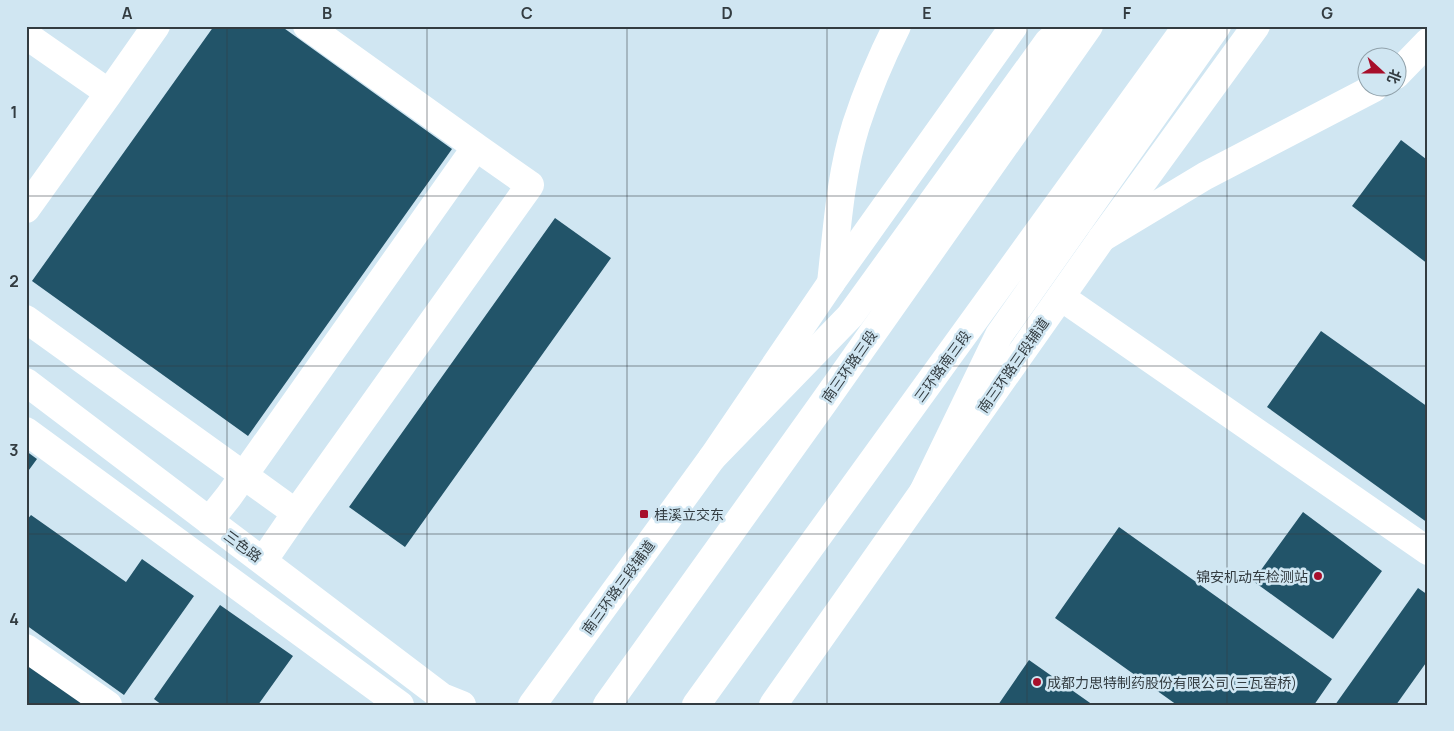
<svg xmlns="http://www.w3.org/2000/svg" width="1454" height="731" font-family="Manrope,'Noto Sans SC',sans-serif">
<rect width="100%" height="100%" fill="#d0e6f2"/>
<path fill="#225469" d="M 214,26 L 281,26 L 452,149 L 248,436 L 32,281 Z
M 1401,140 L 1426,159 L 1428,156 L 1428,264 L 1352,206 Z
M 555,218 L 611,258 L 405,547 L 349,507 Z
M 1321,331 L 1428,407 L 1428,523 L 1267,407 Z
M 26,451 L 37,459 L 26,474 Z
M 1303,512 L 1382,571 L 1333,639 L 1253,581 Z
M 31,515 L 126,582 L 142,559 L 194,596 L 124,695 L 26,625 L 26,521 Z
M 1119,527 L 1332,679 L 1314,705 L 1177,705 L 1055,618 Z
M 1418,588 L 1428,595 L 1428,660 L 1396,705 L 1335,705 Z
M 220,605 L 293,656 L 258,705 L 162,705 L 154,699 Z
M 1029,660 L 1093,705 L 998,705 Z
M 26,663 L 85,705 L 26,705 Z"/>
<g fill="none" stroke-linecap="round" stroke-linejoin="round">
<path stroke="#fff" stroke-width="28" d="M 30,38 L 109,93 L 156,26
M 1396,75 L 1428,42
M 26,209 L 109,93
M 1102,238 L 1205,176 L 1374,88
M 831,283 C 837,230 840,176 856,125 C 867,91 881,58 897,26
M 1061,297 L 1428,551
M 26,319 L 296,513 L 263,561
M 26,382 L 442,697 L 462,705
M 26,431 L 400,705
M 296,513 L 530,185 L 476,147
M 209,521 L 229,496 L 476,147 L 307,26
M 26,648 L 108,705"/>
<path stroke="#fff" stroke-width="28" d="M 532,705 L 712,458 L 831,283 L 1014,26
M 773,705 L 1102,238 L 1256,26"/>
<path stroke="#fff" stroke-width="28" d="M 712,458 L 850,316 L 1048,42 L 1067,26
M 923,492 L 999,335 L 1217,26
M 607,705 L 824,402 L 1089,26
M 696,705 L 1187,26"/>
</g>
<path fill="none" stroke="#333c41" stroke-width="1" stroke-opacity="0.55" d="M 227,26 L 227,705M 427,26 L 427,705M 627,26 L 627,705M 827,26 L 827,705M 1027,26 L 1027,705M 1227,26 L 1227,705M 26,196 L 1428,196M 26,366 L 1428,366M 26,534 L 1428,534"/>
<g fill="#a70f2b" stroke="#d0e6f2" stroke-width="2">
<rect x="639" y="509" width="10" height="10" rx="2.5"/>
<circle cx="1318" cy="576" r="5"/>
<circle cx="1037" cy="682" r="5"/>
</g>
<g text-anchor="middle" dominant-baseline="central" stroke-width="5" stroke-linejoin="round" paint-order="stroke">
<g font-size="14" fill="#333c41" stroke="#d0e6f2">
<text transform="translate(1013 365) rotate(-55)">南三环路三段辅道</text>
<text transform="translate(849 366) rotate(-55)">南三环路三段</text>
<text transform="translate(942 366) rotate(-54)">三环路南三段</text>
<text transform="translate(243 546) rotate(36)">三色路</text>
<text transform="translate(618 587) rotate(-54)">南三环路三段辅道</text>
</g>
<g font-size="14" fill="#333c41" stroke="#d0e6f2" text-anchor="start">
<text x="654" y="514">桂溪立交东</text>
<text x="1308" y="576" text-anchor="end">锦安机动车检测站</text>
<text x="1047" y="682">成都力思特制药股份有限公司(三瓦窑桥)</text>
</g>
</g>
<rect width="1454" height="731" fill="none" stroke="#d0e6f2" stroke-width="55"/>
<g transform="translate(1382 72) rotate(111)"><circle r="24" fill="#d0e6f2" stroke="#91a2ab"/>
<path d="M0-4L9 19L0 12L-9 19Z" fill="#a70f2b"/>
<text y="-8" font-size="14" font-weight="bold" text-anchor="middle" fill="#333c41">北</text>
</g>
<rect x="28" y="28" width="1398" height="676" fill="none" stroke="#333c41" stroke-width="2"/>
<g font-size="16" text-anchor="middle" font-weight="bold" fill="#333c41">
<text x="127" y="19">A</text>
<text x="327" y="19">B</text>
<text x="527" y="19">C</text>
<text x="727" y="19">D</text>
<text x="927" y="19">E</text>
<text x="1127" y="19">F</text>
<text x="1327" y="19">G</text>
<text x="14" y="118">1</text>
<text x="14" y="287">2</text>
<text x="14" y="456">3</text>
<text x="14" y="625">4</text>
</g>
</svg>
